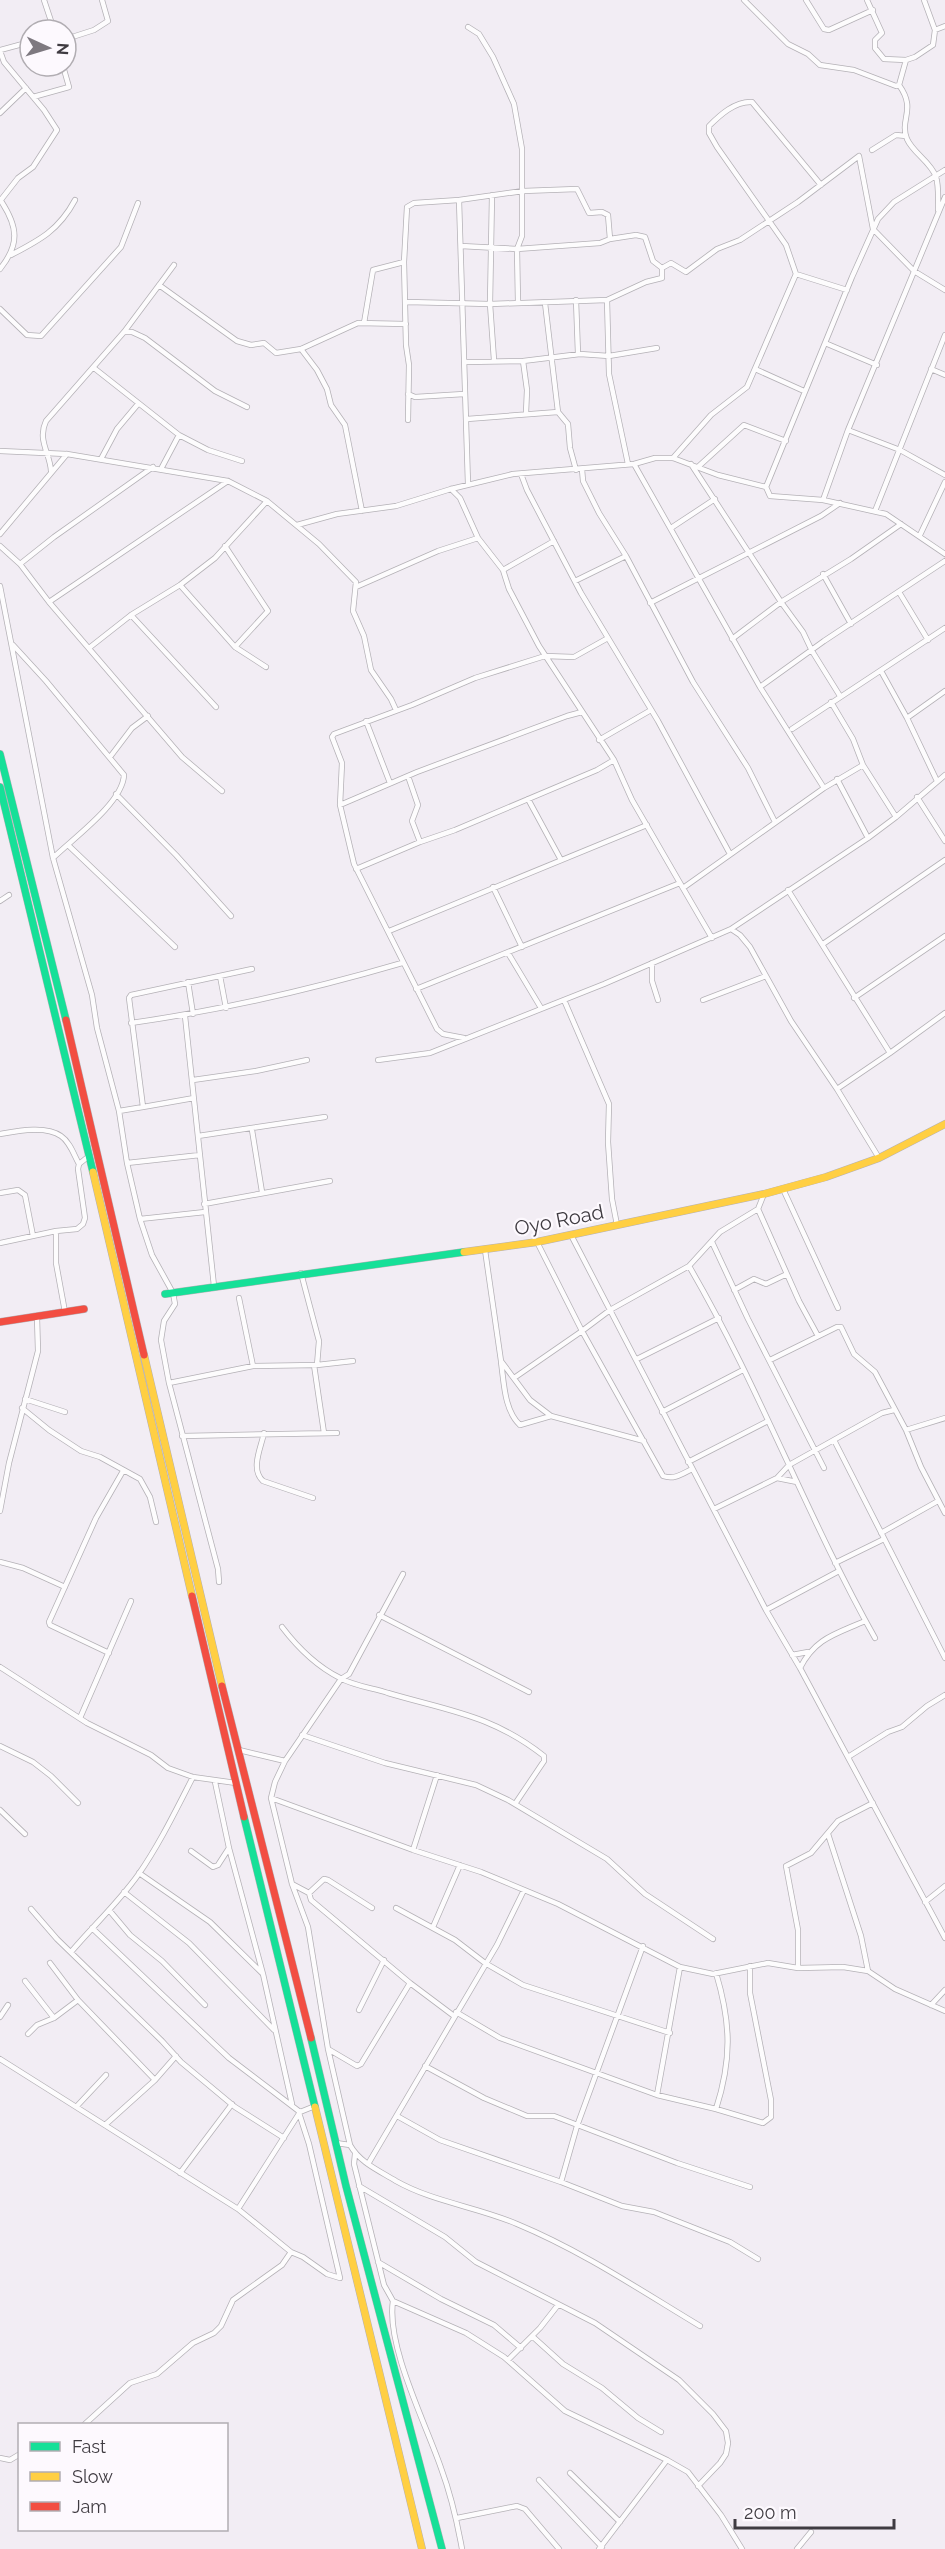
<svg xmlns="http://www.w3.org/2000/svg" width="945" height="2549" font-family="Raleway,sans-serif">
<rect width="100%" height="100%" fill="#f2edf4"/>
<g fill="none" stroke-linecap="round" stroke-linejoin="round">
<g stroke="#b4b1b6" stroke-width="6">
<path id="street" d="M 44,0 L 54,30
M 744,0 L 788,44 L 808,54 L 820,65 L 854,70 L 896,86 L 899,85 L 906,60 L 884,59 L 875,48 L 875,40 L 882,33 L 867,0
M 806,0 L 824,29 L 829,30 L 873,10
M 924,0 L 935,30
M 66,39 L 94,30 L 108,21 L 102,0
M 0,50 L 30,42
M 906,60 L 915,57 L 933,45 L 935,30 L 945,26
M 899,85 C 917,110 899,119 907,139 C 913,153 931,162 936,177 C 939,186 938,200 938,210
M 33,97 L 69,87 L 63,66
M 0,113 L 26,88
M 872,150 L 896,135 L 906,136
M 821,185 L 752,102 C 735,101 720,115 709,126 L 709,133 L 717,147 L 786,245 L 796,274 L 847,290
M 492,195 L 490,304 L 494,360
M 459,200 L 468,484
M 0,201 L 18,178 L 33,167 L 57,130 L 44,110 L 4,62 L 0,51
M 461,246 L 517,249 L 522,236 L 522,149 L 514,104 L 493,57 L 479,34 L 468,27
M 11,255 C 40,240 59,230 75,200
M 662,268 L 671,263 L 686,272 L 717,249 L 740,240 L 798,202 L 859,156 L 873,229 L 914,271 L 945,290
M 0,269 C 20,244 18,227 1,201
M 159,285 L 237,341 L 251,345 L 264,343 L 276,353 L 301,349 L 358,323 L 406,324
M 576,300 L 578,354
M 607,300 L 609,374 L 628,464
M 407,302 L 490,304 L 607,300 L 646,282 L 662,278 L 662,268 L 653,261 L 645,237 L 636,235 L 610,239 L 608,215 L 602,212 L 589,213 L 577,189 L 523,191 L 459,200 L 414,203 L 407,207 L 404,262 L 406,345 L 409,365 L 408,420
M 518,303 L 517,249 L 600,243 L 610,239
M 545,303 L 558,412
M 0,309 L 27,335 L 41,336 L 121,247 L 138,203
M 364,323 L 373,270 L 404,262
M 124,332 L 132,332 L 145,338 L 215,391 L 247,407
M 825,343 L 877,365
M 301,349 L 317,370 L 327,389 L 331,405 L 345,425 L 362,511
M 523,361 L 527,390 L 526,413
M 464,362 L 523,361 L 580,354 L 609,356 L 657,348
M 94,368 L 179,435 L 208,450 L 242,461
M 755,369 L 804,391
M 931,369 L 945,375
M 408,394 L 415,397 L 464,394
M 467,419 L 558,412 L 568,424 L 570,448 L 576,470
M 848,430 L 900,450 L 945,475
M 0,451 L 67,454 L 228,481 L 267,501 L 319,544 L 356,582 L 353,611 L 364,636 L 371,670 L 391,699 L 396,710
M 673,458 L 711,415 L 747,387 L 796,274
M 101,459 L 117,429 L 138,404
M 634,464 L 760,687 L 824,788
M 691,464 L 781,602 L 803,632 L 812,651 L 840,696
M 699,466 L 744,425 L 786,441
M 161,469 L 179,435
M 582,469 L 583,481 L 599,513 L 626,556 L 693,682 L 748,768 L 775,822
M 51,471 C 50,453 37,440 46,421 L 124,332 L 174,265
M 521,474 L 527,490 L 581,593 L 658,721 L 730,854
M 766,487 L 852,277 L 878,219 L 894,202 L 945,170
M 451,489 L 460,498 L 478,538 L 503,570 L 509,589 L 539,646 L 614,760 L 632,800 L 680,883
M 823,500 L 848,430 L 945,197
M 875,511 L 945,335
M 297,525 L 337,514 L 396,506 L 451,489 L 513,474 L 634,464 L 655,458 L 673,458 L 718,475 L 766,487 L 770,496 L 823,500 L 886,514 L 945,554
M 671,528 L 715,499
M 0,534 L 67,454
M 920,535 L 945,482
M 0,546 L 20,564 L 49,602 L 182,757 L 222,791
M 225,546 L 268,611 L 235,647
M 20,564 L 54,537 L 153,467
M 503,570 L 554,541
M 823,574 L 851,624
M 575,581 L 626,556
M 180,585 L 235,647 L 266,667
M 0,586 L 53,858 L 92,995 L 97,1028 L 119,1111 L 127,1163 L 140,1219 L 152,1255 L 173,1293 L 175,1304 L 164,1321 L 161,1340 L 169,1383 L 218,1569 L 219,1582
M 356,587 L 438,551 L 478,538
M 899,592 L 928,640
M 49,602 L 228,481
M 650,603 L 821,516 L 840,503
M 131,615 L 216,707
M 732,639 L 781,602 L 851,559 L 901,524
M 13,645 L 46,681 L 124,775 C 123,803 71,840 53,858
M 89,648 L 131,615 L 180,585 L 215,558 L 267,501
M 881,671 L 907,718 L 937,781
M 760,687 L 824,641 L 945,561
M 831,702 L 853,739 L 863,765 L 896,817
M 907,718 L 945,691
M 366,721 L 390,783
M 792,729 L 945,628
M 599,740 L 651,710
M 110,757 L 132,728 L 148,716
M 408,776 L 418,805 L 412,821 L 420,842
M 837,779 L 868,838
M 116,794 L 176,855 L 231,916
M 917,797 L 945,841
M 528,799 L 561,860
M 340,805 L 417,772 L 567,716 L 582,712
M 69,846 L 175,947
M 356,869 L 420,842 L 455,830 L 597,770 L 614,760
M 493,887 L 522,947
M 683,888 L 824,788 L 863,765
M 788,890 L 890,1053 L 837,1089
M 0,901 L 9,895
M 731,929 L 868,838 L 896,817 L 945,775
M 389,931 L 647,825
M 823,944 L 945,860
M 508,953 L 541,1008
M 652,963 L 652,981 L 658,1000
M 220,976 L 226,1008
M 188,982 L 193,1014
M 416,989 L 680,883 L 712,938
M 854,998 L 945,936
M 564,1000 L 609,1104 L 608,1142 L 612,1199 L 617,1225
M 703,1000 L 766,976
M 185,1016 L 214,1286
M 131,1023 C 223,1010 313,989 402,963
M 464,1038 L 443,1034 L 437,1029 L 354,864 L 340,805 L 342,763 L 332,737 L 334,734 L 412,705 L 475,678 L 545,656 L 574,657 L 608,638
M 890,1053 L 945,1013
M 378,1060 L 430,1053 L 604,984 L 731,929 L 740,935 L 750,947 L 791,1021 L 837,1089 L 879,1158
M 193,1080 L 256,1071 L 307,1060
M 143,1107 L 194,1098
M 119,1111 L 143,1107 L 129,998 L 131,995 L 252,969
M 252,1130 L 262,1192
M 0,1134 C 17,1131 46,1125 61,1136 C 70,1142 74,1155 79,1164
M 198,1136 L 325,1117
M 127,1163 L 200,1155
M 783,1189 L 838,1308
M 0,1193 L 18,1190 L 25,1195 L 33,1236
M 204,1204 L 330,1181
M 758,1209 L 799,1301 L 818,1336
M 140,1219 L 205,1212
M 56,1231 L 56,1263 L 65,1312
M 571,1235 L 766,1610 L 800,1668 L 945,1938
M 537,1242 L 582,1331 L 663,1476 C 674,1480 682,1474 692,1469
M 712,1242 L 748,1319 L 824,1468
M 0,1243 L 56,1231 L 77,1229 L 83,1224 L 85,1218 L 78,1169 L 79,1164 L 89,1156
M 485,1250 L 501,1361 L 530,1400 L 551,1416 L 644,1441
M 689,1266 C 759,1386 807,1517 875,1638
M 301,1273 L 319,1341 L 317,1365
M 734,1290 L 754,1279 L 766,1284 L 787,1274
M 239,1298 L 253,1366
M 637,1359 L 719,1318
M 770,1360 L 837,1327 L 841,1327 L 854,1354 L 875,1372 L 906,1430 L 921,1467 L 945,1513
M 501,1362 C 504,1382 504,1410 520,1425 L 551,1416
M 314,1365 L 324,1433
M 514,1378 L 582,1331 L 610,1310 L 689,1266 L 720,1232 L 758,1209 L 764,1194
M 169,1383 L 253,1366 L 317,1365 L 353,1361
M 25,1399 L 65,1412
M 22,1408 L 49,1430 L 81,1451 L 100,1457 L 140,1479 L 150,1497 L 156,1522
M 662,1412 L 743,1370
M 906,1430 L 945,1418
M 264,1433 C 261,1448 250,1469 263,1481 L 313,1498
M 182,1436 L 337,1433
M 834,1440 L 945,1658
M 688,1462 L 768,1421
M 777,1478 L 797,1482
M 714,1509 L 777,1478 L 789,1465 L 882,1413 L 894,1410
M 0,1511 L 9,1463 L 38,1351 L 37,1317
M 881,1533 L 938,1501
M 0,1562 L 23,1568 L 65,1587
M 835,1563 L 884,1539
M 766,1610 L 839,1571
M 379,1615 L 529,1692
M 282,1627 C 298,1648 316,1666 340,1678 C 354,1686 373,1688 388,1693 C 449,1711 492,1715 544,1756 L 544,1761 L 515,1804
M 109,1653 L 50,1625 L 49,1622 L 96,1518 L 123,1471
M 792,1655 L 808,1652
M 0,1667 L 87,1723 L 151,1755 L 168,1768 L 193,1777 L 236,1783
M 800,1668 C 815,1638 836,1634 865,1621
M 80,1718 L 131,1601
M 302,1735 L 385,1763 L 476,1785 L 508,1800 L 607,1859 L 645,1894 L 713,1939
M 0,1746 L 33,1762 L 51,1776 L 78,1803
M 239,1750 L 285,1761
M 848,1757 L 888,1732 L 902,1727 L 927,1706 L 945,1695
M 215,1782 L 229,1848 L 263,1974 L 292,2104
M 271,1798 L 413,1850 L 481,1872 L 558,1904 L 680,1967 L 713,1974 L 768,1963 L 798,1968 L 843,1967 L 868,1971 L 895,1989 L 945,2011
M 0,1810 L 25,1834
M 828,1834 L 861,1936 L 868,1971
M 413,1850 L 437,1775
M 191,1851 L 213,1867 L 218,1865 L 229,1848
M 139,1873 L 210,1922 L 262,1973
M 292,1884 L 309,1893 L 311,1900 L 410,1983 L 454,2016
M 124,1892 L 189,1943 L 274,2030
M 309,1893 L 324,1879 L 328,1880 L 372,1908
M 925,1902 L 945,1886
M 396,1908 L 455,1940 L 485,1963 L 523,1985 L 670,2033
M 31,1909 L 57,1939 L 162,2041 L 181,2062 L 235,2107 L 284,2138
M 109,1910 L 130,1935 L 162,1961 L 205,2005
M 433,1927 L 460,1865
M 92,1928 L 229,2058 L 300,2112
M 71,1952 C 93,1926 118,1903 138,1875 C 159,1845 176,1810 193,1777
M 50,1963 L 78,2000 L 155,2080
M 798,1968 L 798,1930 L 786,1866 L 811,1853 L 838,1821 L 873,1803
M 25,1981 L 54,2018
M 931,2005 L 945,1990
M 359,2010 L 384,1960
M 456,2012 L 500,2038 L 657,2095 L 716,2109 L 763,2123 L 771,2117 L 771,2100 L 750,1993 L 750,1966
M 0,2017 L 8,2005
M 28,2034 L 37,2025 L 54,2018 L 78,2000
M 328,2049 L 357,2066 L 361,2064 L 410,1983
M 0,2059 L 238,2209 L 291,2252 L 303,2257 L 327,2274 L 340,2278 L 309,2144 L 299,2113
M 425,2066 L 484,2098 L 527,2116 L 554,2116 L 677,2163 L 750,2187
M 657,2095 L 680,1967
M 77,2106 L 106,2075
M 716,2109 C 732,2059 731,2023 716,1973
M 397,2116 L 440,2140 L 561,2182 L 622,2206 L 654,2212 L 730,2242 L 758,2259
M 105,2125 L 155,2080 L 176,2056
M 336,2143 L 350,2145 L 328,2049 L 308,1927 L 292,1884 L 271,1798 L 275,1782 L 285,1761 L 341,1679 L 349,1674 L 403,1574
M 350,2145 C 360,2163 380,2171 396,2181 C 433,2202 478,2207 517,2224 C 582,2251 640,2290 700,2326
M 355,2154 L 354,2164 L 384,2285 L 393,2301 L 466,2333 L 504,2357 L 565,2411 L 667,2460 L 688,2472 L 721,2515 L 742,2549
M 368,2164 L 497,1945 L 524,1890
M 180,2173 L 232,2104
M 561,2182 L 577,2126 L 643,1946
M 359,2186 L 445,2237 L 476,2262 L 595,2323 L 679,2380 L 713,2414 L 726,2431 L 728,2443 L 726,2454 L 720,2463 L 698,2486
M 238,2209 L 300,2112 L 315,2106
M 378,2262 L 441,2299 L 494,2325 L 521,2348
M 393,2301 C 386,2346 426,2424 441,2468 C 451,2495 457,2521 462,2549
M 532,2336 L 563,2364 L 602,2388 L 638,2418 L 661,2432
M 508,2360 L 540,2328 L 558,2305
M 85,2424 L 130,2383 L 157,2374 L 193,2343 L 214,2333 L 221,2326 L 233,2300 L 282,2265 L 291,2252
M 0,2458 L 10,2460 L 20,2454
M 570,2473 L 620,2522
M 539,2480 L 602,2547
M 457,2518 L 517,2506 L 525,2509 L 559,2549
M 599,2549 L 667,2460
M 797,2549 L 811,2532"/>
</g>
<g stroke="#b4b1b6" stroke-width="8">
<path id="fast" d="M 0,754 L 66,1020
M 0,787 L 93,1172
M 165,1294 L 464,1252
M 244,1817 L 315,2107
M 311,2038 L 346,2186 L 442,2549"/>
</g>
<g stroke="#b4b1b6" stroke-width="8">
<path id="slow" d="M 93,1172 L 192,1596
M 464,1252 L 537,1242 L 764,1194 L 826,1177 L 879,1158 L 945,1124
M 144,1355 L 222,1686
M 315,2107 L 422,2549"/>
</g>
<g stroke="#b4b1b6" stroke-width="8">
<path id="jam" d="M 66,1020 L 144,1355
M 0,1322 L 84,1309
M 192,1596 L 244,1817
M 222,1686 L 311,2038"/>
</g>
<use href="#street" stroke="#fdfcfd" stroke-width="4.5"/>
<use href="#fast" stroke="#16e098" stroke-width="7"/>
<use href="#slow" stroke="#ffcf43" stroke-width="7"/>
<use href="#jam" stroke="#f24e42" stroke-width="7"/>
</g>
<g text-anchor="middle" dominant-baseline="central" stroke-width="4.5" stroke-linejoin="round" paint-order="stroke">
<g font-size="20" fill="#3f3b41" stroke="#fdf9fe">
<text transform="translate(559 1220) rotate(-11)">Oyo Road</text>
</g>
</g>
<rect x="18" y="2423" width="210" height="108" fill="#fdf9fe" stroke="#b1adb2" stroke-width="1.5"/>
<rect x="30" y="2442" width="30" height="9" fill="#16e098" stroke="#b1adb2" stroke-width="1.5"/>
<text x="72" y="2453" font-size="18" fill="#3f3b41">Fast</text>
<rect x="30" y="2472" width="30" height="9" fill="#ffcf43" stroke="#b1adb2" stroke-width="1.5"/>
<text x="72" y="2483" font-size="18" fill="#3f3b41">Slow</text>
<rect x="30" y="2502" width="30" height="9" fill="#f24e42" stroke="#b1adb2" stroke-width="1.5"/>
<text x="72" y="2513" font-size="18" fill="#3f3b41">Jam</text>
<g transform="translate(48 48) rotate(94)"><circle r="28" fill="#fdf9fe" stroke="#b1adb2" stroke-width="1.5"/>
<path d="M0-4.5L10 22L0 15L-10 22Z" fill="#7e7980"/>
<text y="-9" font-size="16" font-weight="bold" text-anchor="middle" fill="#3f3b41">N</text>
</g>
<path d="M735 2519v9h159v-9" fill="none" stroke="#3f3b41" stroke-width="3"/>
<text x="744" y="2519" font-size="18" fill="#3f3b41" stroke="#fdf9fe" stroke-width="4.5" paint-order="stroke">200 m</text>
</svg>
